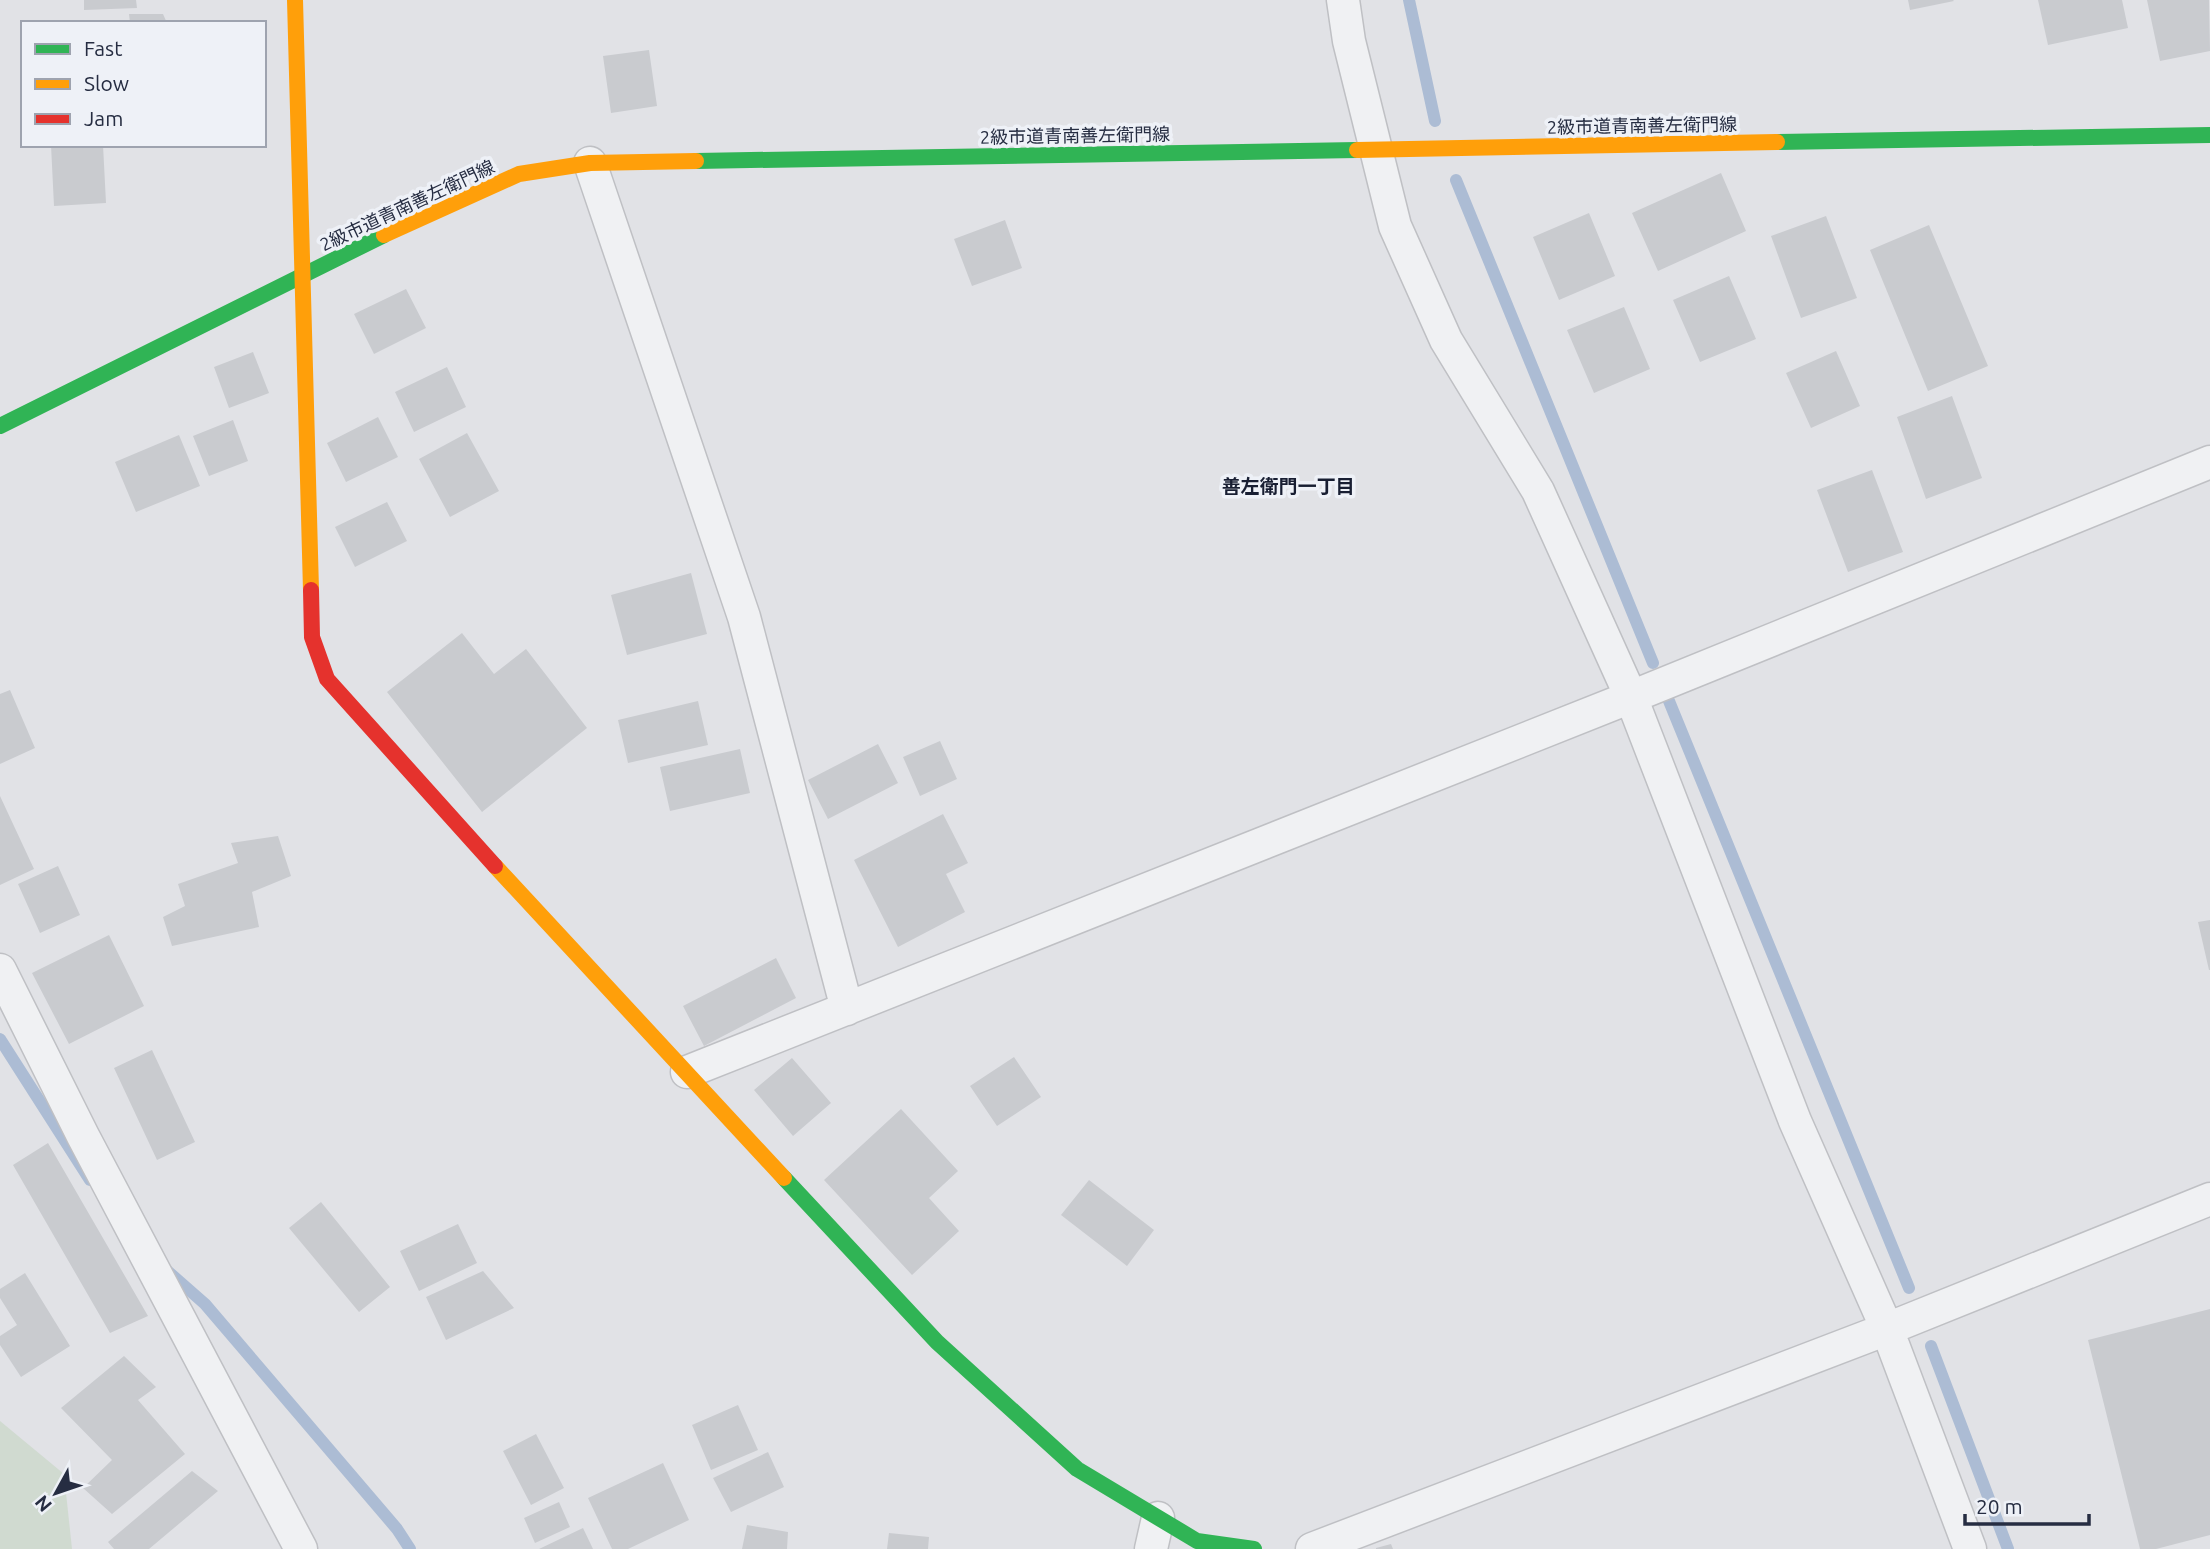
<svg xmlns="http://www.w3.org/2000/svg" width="2210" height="1549" font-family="Ubuntu,'Noto Sans JP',sans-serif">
<rect width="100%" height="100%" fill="#e1e2e6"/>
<path fill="#d0dad0" d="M 0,1421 L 64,1474 L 72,1549 L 0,1549 Z"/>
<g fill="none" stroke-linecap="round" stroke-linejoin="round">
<path stroke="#acbcd4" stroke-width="12" d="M 1409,0 L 1435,121
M 1456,180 L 1653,663
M 1669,701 L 1909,1288
M 0,1039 L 90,1180
M 164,1268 L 205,1304 L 397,1529 L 410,1549
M 1931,1346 L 2008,1549"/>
</g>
<path fill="#c9cbcf" d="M 84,0 L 136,0 L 137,8 L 84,10 Z
M 1908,0 L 1953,0 L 1954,1 L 1910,10 Z
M 2038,0 L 2122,0 L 2128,28 L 2048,45 Z
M 2147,0 L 2209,0 L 2210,51 L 2160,61 Z
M 129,14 L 163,14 L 167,23 L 130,23 Z
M 649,50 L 657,106 L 611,113 L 603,56 Z
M 51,145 L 103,145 L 106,203 L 54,206 Z
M 1721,173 L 1746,231 L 1658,271 L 1632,213 Z
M 1589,213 L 1615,276 L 1559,300 L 1533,237 Z
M 1826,216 L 1857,298 L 1801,318 L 1771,236 Z
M 1005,220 L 1022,268 L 972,286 L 954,239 Z
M 1929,225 L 1988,366 L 1928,391 L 1870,250 Z
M 1729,276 L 1756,339 L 1700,362 L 1673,300 Z
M 406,289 L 426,328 L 374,354 L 354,314 Z
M 1624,307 L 1650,369 L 1594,393 L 1567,330 Z
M 1836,351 L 1860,406 L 1811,428 L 1786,373 Z
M 253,352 L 269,393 L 229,408 L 214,367 Z
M 447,367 L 466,407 L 414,432 L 395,392 Z
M 1952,396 L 1982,478 L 1926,499 L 1897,417 Z
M 378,417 L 398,457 L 346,482 L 327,443 Z
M 233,420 L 248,461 L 209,476 L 193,436 Z
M 467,433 L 499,491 L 450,517 L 419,459 Z
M 179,435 L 200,486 L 136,512 L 115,462 Z
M 1872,470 L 1903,552 L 1848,572 L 1817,490 Z
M 387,502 L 407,541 L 355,567 L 335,527 Z
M 691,573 L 707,634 L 627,655 L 611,595 Z
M 462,633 L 494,674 L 526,649 L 587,728 L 482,812 L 387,692 Z
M 10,690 L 35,748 L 0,764 L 0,694 Z
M 698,701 L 708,745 L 628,763 L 618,720 Z
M 940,741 L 957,779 L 920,796 L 903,757 Z
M 878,744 L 898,783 L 828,819 L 808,780 Z
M 740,749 L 750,793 L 670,811 L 660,767 Z
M 0,796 L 34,869 L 0,885 Z
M 943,814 L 968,863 L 946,874 L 965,912 L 898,947 L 854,860 Z
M 278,836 L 291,876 L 252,892 L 259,927 L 172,946 L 163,917 L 185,906 L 178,884 L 238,863 L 231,843 Z
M 58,866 L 80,915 L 40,933 L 18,884 Z
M 2210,920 L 2210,970 L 2209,970 L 2198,922 Z
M 109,935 L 144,1006 L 69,1044 L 32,973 Z
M 776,958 L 796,998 L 704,1046 L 683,1006 Z
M 152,1050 L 195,1142 L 157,1160 L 114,1068 Z
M 1014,1057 L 1041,1097 L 997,1126 L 970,1086 Z
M 792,1058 L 831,1103 L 793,1136 L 754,1090 Z
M 901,1109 L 958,1171 L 929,1198 L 959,1231 L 912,1275 L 824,1180 Z
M 48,1143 L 148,1316 L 110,1333 L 13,1165 Z
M 1089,1180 L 1154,1230 L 1127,1266 L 1061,1215 Z
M 321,1202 L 390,1287 L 359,1312 L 289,1228 Z
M 458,1224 L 477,1263 L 419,1291 L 400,1251 Z
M 483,1271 L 514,1308 L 446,1340 L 426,1297 Z
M 25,1273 L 70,1346 L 21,1377 L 0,1345 L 0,1336 L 17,1325 L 0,1298 L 0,1289 Z
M 2210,1309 L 2210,1535 L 2156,1549 L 2140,1549 L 2088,1340 Z
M 124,1356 L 156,1387 L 138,1400 L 185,1454 L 112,1514 L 83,1488 L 112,1460 L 61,1408 Z
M 738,1405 L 758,1450 L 711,1470 L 692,1425 Z
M 536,1434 L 564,1488 L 531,1505 L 503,1451 Z
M 768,1452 L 784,1487 L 731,1512 L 713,1478 Z
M 663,1463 L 689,1520 L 628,1549 L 612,1549 L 588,1498 Z
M 192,1471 L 218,1491 L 149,1549 L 114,1549 L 108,1542 Z
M 559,1502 L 570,1527 L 535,1543 L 524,1518 Z
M 747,1525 L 788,1532 L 787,1549 L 742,1549 Z
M 583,1528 L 593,1549 L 539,1549 Z
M 889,1533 L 929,1537 L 928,1549 L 887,1549 Z
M 1391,1544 L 1393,1549 L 1376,1549 L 1376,1548 Z"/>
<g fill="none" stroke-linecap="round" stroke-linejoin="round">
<g stroke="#bfc0c4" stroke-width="35">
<path id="street" d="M 1343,0 L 1349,41 L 1395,226 L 1446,340 L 1538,491 L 1631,697 L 1795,1121 L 1887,1329 L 1970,1549
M 590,163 L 744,617 L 847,1009
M 0,970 L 83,1136 L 301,1549
M 687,1072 L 1631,697 L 2210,462
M 1151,1549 L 1158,1518
M 1312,1549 L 1887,1329 L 2210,1199"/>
</g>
<use href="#street" stroke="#f0f1f3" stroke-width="32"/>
<path stroke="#30b455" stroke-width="16" d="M 1777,142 L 2210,135
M 696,161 L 1357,150
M 0,426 L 384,235
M 784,1178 L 937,1342 L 1077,1469 L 1197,1541 L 1254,1549"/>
<path stroke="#ff9f0a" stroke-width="16" d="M 295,0 L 311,590
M 1357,150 L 1777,142
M 384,235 L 519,174 L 590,163 L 696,161
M 495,866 L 784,1178"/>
<path stroke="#e5322d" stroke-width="16" d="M 311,590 L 312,637 L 327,679 L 495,866"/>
</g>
<g text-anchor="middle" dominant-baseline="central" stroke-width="7" stroke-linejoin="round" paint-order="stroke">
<g font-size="18" fill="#262d42" stroke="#eef1f7">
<text transform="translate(1642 125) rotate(-1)">2級市道青南善左衛門線</text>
<text transform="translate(1075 135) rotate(-1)">2級市道青南善左衛門線</text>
<text transform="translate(407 205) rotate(-25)">2級市道青南善左衛門線</text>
</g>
<g font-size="19" font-weight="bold" fill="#181e32" stroke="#eef1f7">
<text x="1288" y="486">善左衛門一丁目</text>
</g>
</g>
<rect x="21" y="21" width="245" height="126" fill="#eef1f7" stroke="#9ea3af" stroke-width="2"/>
<rect x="35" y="44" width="35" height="10" fill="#30b455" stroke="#9ea3af" stroke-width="2"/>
<text x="84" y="56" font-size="21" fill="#262d42">Fast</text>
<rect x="35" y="79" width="35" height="10" fill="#ff9f0a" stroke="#9ea3af" stroke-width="2"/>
<text x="84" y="91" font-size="21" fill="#262d42">Slow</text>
<rect x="35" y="114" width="35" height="10" fill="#e5322d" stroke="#9ea3af" stroke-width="2"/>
<text x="84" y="126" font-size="21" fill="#262d42">Jam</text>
<g transform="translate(56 1493) rotate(230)" stroke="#eef1f7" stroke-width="5" paint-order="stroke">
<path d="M0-5L12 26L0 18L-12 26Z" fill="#262d42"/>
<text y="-10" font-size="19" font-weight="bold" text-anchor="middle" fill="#262d42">N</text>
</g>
<path d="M1965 1514v10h124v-10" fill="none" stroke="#262d42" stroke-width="3.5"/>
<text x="1976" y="1514" font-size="21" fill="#262d42" stroke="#eef1f7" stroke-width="5" paint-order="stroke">20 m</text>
</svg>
